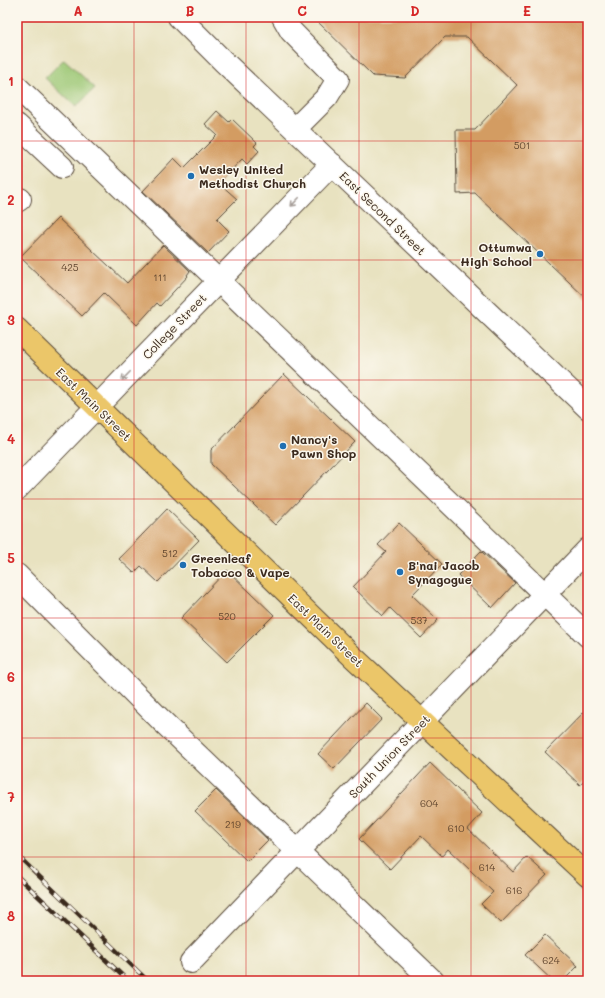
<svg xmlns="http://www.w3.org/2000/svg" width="605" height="998" font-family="Mali,sans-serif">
<rect width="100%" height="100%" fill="#fbf7ec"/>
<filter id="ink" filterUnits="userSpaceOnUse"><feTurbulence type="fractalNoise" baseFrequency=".025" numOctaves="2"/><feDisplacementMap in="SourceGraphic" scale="8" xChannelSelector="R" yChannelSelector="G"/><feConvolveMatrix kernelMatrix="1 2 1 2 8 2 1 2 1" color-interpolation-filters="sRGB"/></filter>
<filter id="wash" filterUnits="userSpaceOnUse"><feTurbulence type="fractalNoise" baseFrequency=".012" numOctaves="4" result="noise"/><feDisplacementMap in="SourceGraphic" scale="16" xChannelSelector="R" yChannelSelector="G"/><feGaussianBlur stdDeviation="0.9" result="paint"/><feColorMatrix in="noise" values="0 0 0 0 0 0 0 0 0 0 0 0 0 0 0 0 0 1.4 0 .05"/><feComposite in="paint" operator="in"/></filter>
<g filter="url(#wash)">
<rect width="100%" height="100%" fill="#e8e2c0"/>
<path fill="#9cc774" stroke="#6c7849" d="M 64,59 L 95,88 L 76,107 L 45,78 Z"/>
<g id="blocks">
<path fill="#d39c62" d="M 313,17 L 588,17 L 588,300 L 475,193 L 457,194 L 456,130 L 475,130 L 517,85 L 467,37 L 445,37 L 405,78 L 373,76 Z
M 217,111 L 229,122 L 232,119 L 257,143 L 254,146 L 259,151 L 247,164 L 242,159 L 219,183 L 237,199 L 217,219 L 229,231 L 208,253 L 143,191 L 174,158 L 184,168 L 217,135 L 205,124 Z
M 58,218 L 127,283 L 163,245 L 190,271 L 187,275 L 188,276 L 160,306 L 157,303 L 137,325 L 104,293 L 82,316 L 20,257 Z
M 284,374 L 355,442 L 275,525 L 211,464 L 211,450 Z
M 167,509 L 199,540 L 158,582 L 141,566 L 134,573 L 119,559 Z
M 399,523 L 442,564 L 412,595 L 438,620 L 421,638 L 390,608 L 383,616 L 353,587 L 386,552 L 378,545 Z
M 481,551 L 515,583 L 492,608 L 458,575 Z
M 227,570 L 274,615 L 227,662 L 181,618 Z
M 366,703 L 382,719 L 334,769 L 318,754 Z
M 588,708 L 588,778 L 580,785 L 545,752 Z
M 430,763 L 482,813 L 468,829 L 513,872 L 527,857 L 547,875 L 501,923 L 481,904 L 493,892 L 448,849 L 442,856 L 421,836 L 390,869 L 359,839 Z
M 216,790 L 268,840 L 247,861 L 195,811 Z
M 545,935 L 578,966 L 563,981 L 553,981 L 525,955 Z"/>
</g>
</g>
<g filter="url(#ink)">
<use href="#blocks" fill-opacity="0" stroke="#554636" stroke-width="1"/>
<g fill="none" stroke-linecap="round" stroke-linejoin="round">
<g stroke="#554636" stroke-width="24">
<path id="minor" d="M 179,17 L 223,61 L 588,408
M 283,17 L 291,31 L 338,79 L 327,97 L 295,129
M 17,87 L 588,636
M 17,125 L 62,167
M 17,201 L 20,199
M 17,489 L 332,164
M 17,575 L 162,721 L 433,981
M 191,962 L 588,549"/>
</g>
<g stroke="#554636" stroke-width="24">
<path id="major" d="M 17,329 L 352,656 L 588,876"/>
</g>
<use href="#minor" stroke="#fff" stroke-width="22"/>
<use href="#major" stroke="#ebc669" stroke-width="22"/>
<g stroke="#3b2a1e" stroke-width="4.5">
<path id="rail" d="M 17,855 L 148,981
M 17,876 L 128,981"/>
</g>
<use href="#rail" stroke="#fbf7ec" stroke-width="3" stroke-dasharray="9" stroke-linecap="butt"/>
</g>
<defs><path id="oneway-shaft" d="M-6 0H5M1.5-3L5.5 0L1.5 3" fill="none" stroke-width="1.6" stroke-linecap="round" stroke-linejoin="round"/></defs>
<g stroke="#a79f9a">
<use href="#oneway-shaft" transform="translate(295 202) rotate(134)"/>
<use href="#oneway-shaft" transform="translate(126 376) rotate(134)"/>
</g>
</g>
<path fill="none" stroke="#d62828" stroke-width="1" stroke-opacity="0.55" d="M 134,17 L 134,981M 246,17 L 246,981M 359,17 L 359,981M 471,17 L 471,981M 17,141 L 588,141M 17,260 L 588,260M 17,380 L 588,380M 17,499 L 588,499M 17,618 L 588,618M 17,738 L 588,738M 17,857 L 588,857"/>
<g fill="#1f6fb2" stroke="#fbf7ec" stroke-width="1.5">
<circle cx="191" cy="176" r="4"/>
<circle cx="540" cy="254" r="4"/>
<circle cx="283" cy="446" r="4"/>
<circle cx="183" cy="565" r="4"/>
<circle cx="400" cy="572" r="4"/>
</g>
<g text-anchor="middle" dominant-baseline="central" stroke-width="3" stroke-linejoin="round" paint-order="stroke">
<g font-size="10" fill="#61462f">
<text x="522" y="145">501</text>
<text x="70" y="267">425</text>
<text x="160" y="277">111</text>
<text x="170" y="553">512</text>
<text x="227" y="616">520</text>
<text x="419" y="620">537</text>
<text x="429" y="803">604</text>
<text x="233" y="824">219</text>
<text x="456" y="828">610</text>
<text x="487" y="867">614</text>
<text x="514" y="890">616</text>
<text x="551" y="960">624</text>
</g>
<g font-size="12" font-weight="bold" fill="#3b2a1e" stroke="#fbf7ec" text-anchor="start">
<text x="199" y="169">Wesley United<tspan x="199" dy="14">Methodist Church</tspan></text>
<text x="532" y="247" text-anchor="end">Ottumwa<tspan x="532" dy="14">High School</tspan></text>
<text x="291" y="439">Nancy's<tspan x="291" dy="14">Pawn Shop</tspan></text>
<text x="191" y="558">Greenleaf<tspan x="191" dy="14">Tobacco &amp; Vape</tspan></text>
<text x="408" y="565">B'nai Jacob<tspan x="408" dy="14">Synagogue</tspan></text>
</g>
<g font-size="12" fill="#3b2a1e" stroke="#fbf7ec">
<text transform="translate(383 213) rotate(44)">East Second Street</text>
<text transform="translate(174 326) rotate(-46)">College Street</text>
<text transform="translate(94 404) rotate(44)">East Main Street</text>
<text transform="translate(326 630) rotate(44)">East Main Street</text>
<text transform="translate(389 756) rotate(-46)">South Union Street</text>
</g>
</g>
<rect width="605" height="998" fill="none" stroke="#fbf7ec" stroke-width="44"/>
<rect x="22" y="22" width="561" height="954" fill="none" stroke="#d62828" stroke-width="1.5"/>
<g font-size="13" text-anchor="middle" font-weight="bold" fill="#d62828">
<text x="78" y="16">A</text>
<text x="190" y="16">B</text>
<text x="302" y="16">C</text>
<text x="415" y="16">D</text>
<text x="527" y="16">E</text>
<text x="11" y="86">1</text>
<text x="11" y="205">2</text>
<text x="11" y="325">3</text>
<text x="11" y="444">4</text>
<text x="11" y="563">5</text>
<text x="11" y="682">6</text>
<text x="11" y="802">7</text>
<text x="11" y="921">8</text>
</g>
</svg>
